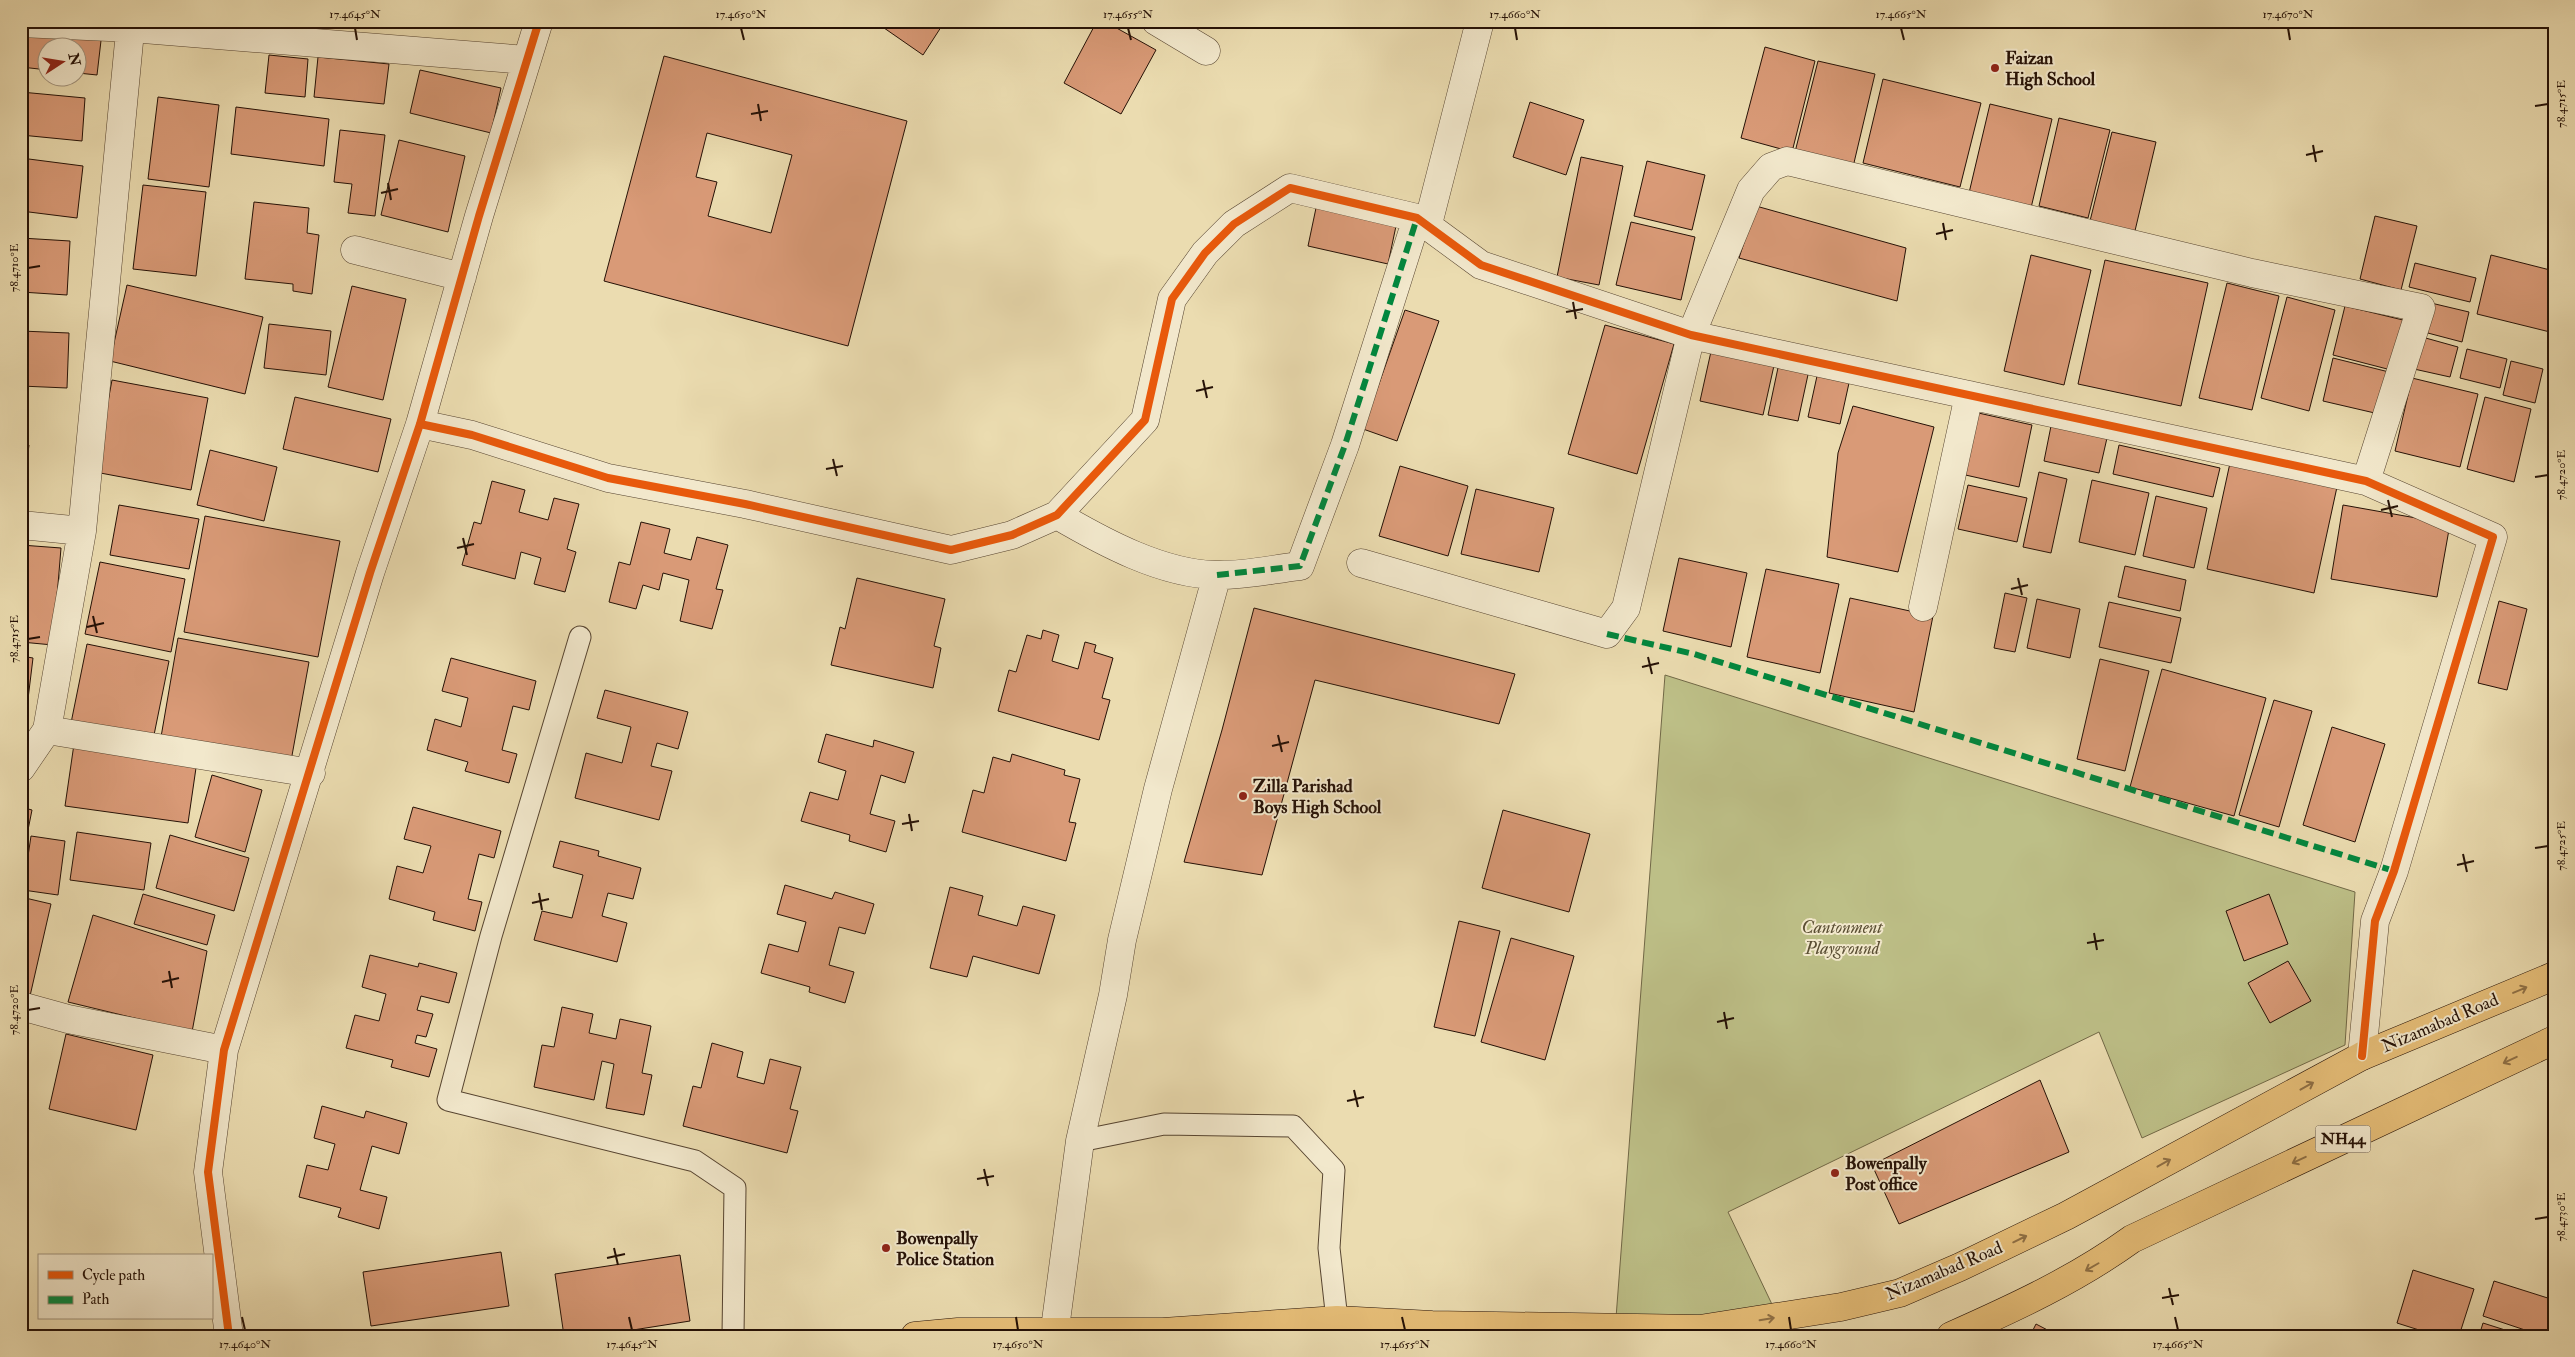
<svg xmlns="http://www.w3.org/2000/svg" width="2575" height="1357" font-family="'IM FELL Double Pica',serif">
<rect width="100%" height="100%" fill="#ebdcb0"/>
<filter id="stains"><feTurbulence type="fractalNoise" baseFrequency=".004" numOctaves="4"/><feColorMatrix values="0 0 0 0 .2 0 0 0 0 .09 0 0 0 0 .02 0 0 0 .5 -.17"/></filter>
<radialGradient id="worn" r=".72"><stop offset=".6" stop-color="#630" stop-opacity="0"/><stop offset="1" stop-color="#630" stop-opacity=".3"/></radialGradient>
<path fill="#bdbf87" stroke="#716846" d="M 1665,675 L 2355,892 L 2345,1045 L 2142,1138 L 2099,1032 L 1728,1212 L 1779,1319 L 1615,1331 Z"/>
<path fill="#d99a77" stroke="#251106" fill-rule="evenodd" d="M 874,21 L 945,21 L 923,55 Z
M 1097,21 L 1104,21 L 1156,50 L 1121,114 L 1064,83 Z
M 21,30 L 102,32 L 97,75 L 78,73 L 78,48 L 48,48 L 48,70 L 21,67 Z
M 1765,47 L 1815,61 L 1792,152 L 1741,138 Z
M 269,55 L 308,59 L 305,97 L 265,93 Z
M 664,56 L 907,121 L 848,346 L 604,281 ZM 707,133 L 792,155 L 771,233 L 708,216 L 717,182 L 696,177 Z
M 318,57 L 389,64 L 384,104 L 314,97 Z
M 1818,61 L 1875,74 L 1853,167 L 1795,152 Z
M 420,70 L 501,88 L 491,133 L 410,113 Z
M 1883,79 L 1981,103 L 1960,187 L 1863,163 Z
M 21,92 L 85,98 L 82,141 L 21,135 Z
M 158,97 L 219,105 L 209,187 L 148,179 Z
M 1530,102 L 1584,120 L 1566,175 L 1513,157 Z
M 1990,104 L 2052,119 L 2031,208 L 1969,193 Z
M 236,107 L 329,119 L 324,166 L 231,154 Z
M 2059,118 L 2110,130 L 2088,218 L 2039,206 Z
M 340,130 L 385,135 L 375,216 L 348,213 L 352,184 L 334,182 Z
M 2112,132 L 2156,142 L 2134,235 L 2089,225 Z
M 399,140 L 465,156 L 448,232 L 381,215 Z
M 1581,157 L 1623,166 L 1599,285 L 1557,277 Z
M 21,158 L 83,166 L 77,218 L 21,211 Z
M 1647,161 L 1705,175 L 1692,230 L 1634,216 Z
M 143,185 L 206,192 L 196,276 L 133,269 Z
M 254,202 L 309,208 L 307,233 L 319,235 L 312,294 L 293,291 L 293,284 L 245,279 Z
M 1756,206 L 1906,248 L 1897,301 L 1739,258 Z
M 1316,208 L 1396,226 L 1388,264 L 1308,246 Z
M 2375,216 L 2417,226 L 2401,290 L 2360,279 Z
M 1631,222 L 1695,237 L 1681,300 L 1616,285 Z
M 21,238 L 70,241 L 67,295 L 21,292 Z
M 2031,255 L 2091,270 L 2064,385 L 2004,371 Z
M 2491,255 L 2554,271 L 2554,318 L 2550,332 L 2477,314 Z
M 2105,260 L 2208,283 L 2181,406 L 2078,384 Z
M 2415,263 L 2476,278 L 2470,302 L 2409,287 Z
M 2227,283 L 2279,296 L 2252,410 L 2199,398 Z
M 127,285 L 263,317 L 245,394 L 110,361 Z
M 352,286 L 406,299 L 383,400 L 328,387 Z
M 2287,297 L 2335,310 L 2309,411 L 2261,398 Z
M 2431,303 L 2469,312 L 2462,342 L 2424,332 Z
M 2345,306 L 2407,321 L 2395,371 L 2333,355 Z
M 1405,310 L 1439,321 L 1397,441 L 1363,429 Z
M 269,324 L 331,331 L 326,375 L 264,368 Z
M 1605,325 L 1674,344 L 1637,474 L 1568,454 Z
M 21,331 L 69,333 L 67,388 L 21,386 Z
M 2422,337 L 2458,347 L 2450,377 L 2414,369 Z
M 1712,347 L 1775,361 L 1763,415 L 1700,401 Z
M 2467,349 L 2507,359 L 2500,388 L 2460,378 Z
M 2333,358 L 2389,372 L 2379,414 L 2323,401 Z
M 2511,361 L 2543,369 L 2535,403 L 2503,395 Z
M 1779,363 L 1809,370 L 1798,421 L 1768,415 Z
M 1817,376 L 1849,383 L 1840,424 L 1808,417 Z
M 2412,378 L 2478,394 L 2460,467 L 2395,451 Z
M 112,380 L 208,398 L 191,490 L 95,472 Z
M 295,397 L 391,419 L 378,472 L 283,449 Z
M 2485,397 L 2531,409 L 2514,482 L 2467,469 Z
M 1853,406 L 1934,427 L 1898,572 L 1827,557 L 1838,453 Z
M 1974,412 L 2032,425 L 2019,487 L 1961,474 Z
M 2051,426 L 2107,438 L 2099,473 L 2044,461 Z
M 21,444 L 29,445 L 25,475 L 21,475 Z
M 2119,445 L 2220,468 L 2213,497 L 2113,474 Z
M 210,450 L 277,467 L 264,521 L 197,505 Z
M 2230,463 L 2337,487 L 2314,593 L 2207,569 Z
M 1400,466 L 1468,486 L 1448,556 L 1379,536 Z
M 2039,472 L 2067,479 L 2051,553 L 2023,547 Z
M 2092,480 L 2149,493 L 2135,555 L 2079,542 Z
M 492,481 L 525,490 L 519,512 L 548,520 L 554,498 L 579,504 L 567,549 L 576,552 L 565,592 L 534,584 L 541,558 L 521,552 L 515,579 L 462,565 L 474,522 L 481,524 Z
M 1968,485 L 2027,498 L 2017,542 L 1958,529 Z
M 1476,489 L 1554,508 L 1539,572 L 1461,554 Z
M 2156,496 L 2207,508 L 2194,568 L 2143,556 Z
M 119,505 L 199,519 L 189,569 L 110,555 Z
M 2343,505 L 2450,524 L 2437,597 L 2331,579 Z
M 205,516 L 340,541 L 318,657 L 184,632 Z
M 641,522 L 670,529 L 664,553 L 691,560 L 697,537 L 728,545 L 716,589 L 723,590 L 712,629 L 680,621 L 689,580 L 663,573 L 659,590 L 643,585 L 636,609 L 609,602 L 619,562 L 630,565 Z
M 21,545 L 61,548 L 53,645 L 21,642 Z
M 1679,558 L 1747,573 L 1731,647 L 1663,631 Z
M 100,562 L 185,579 L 171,652 L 85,634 Z
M 2125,566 L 2186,580 L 2180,611 L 2118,597 Z
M 1766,569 L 1839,584 L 1820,673 L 1747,657 Z
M 857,578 L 945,599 L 934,646 L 941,648 L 933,688 L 831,665 L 840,627 L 845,629 Z
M 2005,593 L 2027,598 L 2015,652 L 1994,648 Z
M 1850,598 L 1933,616 L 1914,712 L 1829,693 Z
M 2037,599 L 2080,609 L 2070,658 L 2027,648 Z
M 2499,601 L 2527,609 L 2507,690 L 2478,683 Z
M 2109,602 L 2181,618 L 2171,663 L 2099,647 Z
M 1254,608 L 1515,674 L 1499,724 L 1315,680 L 1262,875 L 1184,862 L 1222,730 Z
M 1043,630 L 1059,635 L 1052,661 L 1078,669 L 1085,642 L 1096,645 L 1094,652 L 1113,658 L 1102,698 L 1110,700 L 1099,740 L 998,711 L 1009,670 L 1016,672 L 1027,635 L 1041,639 Z
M 178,638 L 309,662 L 291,761 L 161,737 Z
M 87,644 L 169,661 L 153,740 L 71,723 Z
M 21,656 L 33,658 L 28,699 L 21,698 Z
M 451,658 L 536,681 L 529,710 L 513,706 L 502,750 L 517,754 L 509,783 L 465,771 L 468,762 L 427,750 L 435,719 L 461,727 L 468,698 L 442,691 Z
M 2100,659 L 2149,671 L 2125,771 L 2077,759 Z
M 2162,669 L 2266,698 L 2234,816 L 2130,787 Z
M 605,690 L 688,712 L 678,749 L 657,743 L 651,766 L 672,771 L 659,820 L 575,798 L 586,753 L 622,763 L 631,727 L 597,718 Z
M 2274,700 L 2312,711 L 2279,827 L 2239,815 Z
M 2332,727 L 2385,744 L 2355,842 L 2303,825 Z
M 826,734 L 873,747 L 874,740 L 914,752 L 905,783 L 881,775 L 870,814 L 895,821 L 886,852 L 849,841 L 850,835 L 801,821 L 810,792 L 838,800 L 846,771 L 818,762 Z
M 74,744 L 197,761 L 188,823 L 65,806 Z
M 1012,754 L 1065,770 L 1064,775 L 1080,779 L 1069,822 L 1076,823 L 1066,861 L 962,832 L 973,790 L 984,793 L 993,757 L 1010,762 Z
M 212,775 L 262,790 L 245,852 L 195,837 Z
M 21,807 L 32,810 L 21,865 Z
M 413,807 L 501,831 L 494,858 L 479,854 L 468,899 L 482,902 L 475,931 L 433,920 L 435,912 L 389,899 L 397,866 L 423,873 L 431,846 L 404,839 Z
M 1503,810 L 1590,834 L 1569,912 L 1482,888 Z
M 77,832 L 151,843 L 144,890 L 70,880 Z
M 170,835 L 249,858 L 234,911 L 156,888 Z
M 31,836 L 65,841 L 58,895 L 23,890 Z
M 560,841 L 599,851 L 598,856 L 641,868 L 633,899 L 608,893 L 602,916 L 627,923 L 617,962 L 534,940 L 542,911 L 572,918 L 583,875 L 553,867 Z
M 785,885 L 832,899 L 835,892 L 874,904 L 865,934 L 839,927 L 829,965 L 854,972 L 845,1003 L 809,992 L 810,987 L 761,973 L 769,944 L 798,952 L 806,922 L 777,914 Z
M 950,887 L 983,896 L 978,915 L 1017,926 L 1023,906 L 1055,915 L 1039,974 L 973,956 L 967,977 L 930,968 Z
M 143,894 L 215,915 L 207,945 L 134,924 Z
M 2269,894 L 2288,944 L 2244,961 L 2226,911 Z
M 21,897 L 51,904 L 30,996 L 21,994 Z
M 93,915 L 207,951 L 192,1032 L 68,1002 Z
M 1459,921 L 1500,931 L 1475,1036 L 1434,1027 Z
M 1511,938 L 1574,956 L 1545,1060 L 1481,1042 Z
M 370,955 L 418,967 L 419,963 L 457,973 L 449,1003 L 421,996 L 417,1010 L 433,1014 L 426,1037 L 417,1035 L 415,1043 L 437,1049 L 429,1077 L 391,1067 L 393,1060 L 346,1048 L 355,1015 L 379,1021 L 386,994 L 362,987 Z
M 2288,961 L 2311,1001 L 2270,1023 L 2248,983 Z
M 562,1007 L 593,1014 L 589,1033 L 616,1039 L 620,1019 L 651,1026 L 642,1073 L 652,1075 L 644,1115 L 606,1108 L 614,1064 L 602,1061 L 594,1100 L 534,1087 L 542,1045 L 554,1047 Z
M 66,1034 L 153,1055 L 136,1130 L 49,1109 Z
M 712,1043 L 743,1052 L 737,1077 L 764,1084 L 770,1059 L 801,1067 L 790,1109 L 798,1111 L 787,1153 L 683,1126 L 693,1086 L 701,1088 Z
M 2040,1080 L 2069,1152 L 1899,1224 L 1872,1165 Z
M 322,1106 L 364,1118 L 366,1111 L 407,1123 L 399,1154 L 372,1146 L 360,1190 L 387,1197 L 379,1229 L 338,1217 L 341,1208 L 299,1197 L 307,1165 L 328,1170 L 335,1144 L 314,1138 Z
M 501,1252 L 509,1306 L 371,1326 L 363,1272 Z
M 680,1255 L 690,1321 L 595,1336 L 564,1336 L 555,1274 Z
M 2413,1270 L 2474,1289 L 2459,1336 L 2438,1336 L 2397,1323 Z
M 2494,1281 L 2554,1300 L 2554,1336 L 2543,1336 L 2483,1316 Z
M 2483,1323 L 2524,1336 L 2479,1336 Z
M 2036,1324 L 2059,1336 L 2030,1336 Z"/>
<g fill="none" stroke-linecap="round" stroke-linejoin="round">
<g stroke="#564430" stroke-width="23">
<path id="service" d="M 580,637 L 491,936 L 448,1100 L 695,1161 L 735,1188 L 733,1336
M 1080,1141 L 1164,1124 L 1293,1126 L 1334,1170 L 1329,1248 L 1337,1320"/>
</g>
<g stroke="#564430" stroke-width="29">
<path id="minor" d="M 131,21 L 82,531 L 47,730 L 311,773
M 1156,21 L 1206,51
M 21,23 L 131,28 L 527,60
M 1428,224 L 1480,21
M 355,250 L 462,277
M 420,424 L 472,435 L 608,478 L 745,504 L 951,550 L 1012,535 L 1057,515 L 1145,420 L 1172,299 L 1205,253 L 1234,224 L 1290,188 L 1417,218 L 1481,265 L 1691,335 L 2366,481 L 2493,537 L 2394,871 L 2375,921 L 2362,1056
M 1057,515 C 1103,542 1162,574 1216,575 C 1243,576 1273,569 1300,566 L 1345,445 L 1417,218
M 21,525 L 82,531
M 1361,563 L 1607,634 L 1626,608 L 1691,335 L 1751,190 L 1771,167 L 1787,161 L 2252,273 L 2421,308 L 2366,481
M 1923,607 L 1969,395
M 21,768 L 47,730
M 21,1006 L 68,1019 L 224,1050
M 229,1336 L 208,1172 L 224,1050 L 370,573 L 420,424 L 479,216 L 539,21
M 1054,1336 L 1080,1141 L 1113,995 L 1122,940 L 1158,789 L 1217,575"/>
</g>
<g stroke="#251106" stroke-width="29">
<path id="trunk" d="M 915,1336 L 958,1332 L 1163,1332 L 1337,1320 L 1432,1325 L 1700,1329 L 1841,1307 L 1900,1293 L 1960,1267 L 2066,1216 L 2362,1056 L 2554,976
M 1951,1336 C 2014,1308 2075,1280 2132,1239 L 2554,1040"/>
</g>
<use href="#service" stroke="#f2e8cc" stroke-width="21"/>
<use href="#minor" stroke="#f2e8cc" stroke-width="28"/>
<use href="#trunk" stroke="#e6be78" stroke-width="28"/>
<path stroke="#00873e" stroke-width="6" stroke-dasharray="12 6" stroke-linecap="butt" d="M 1217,575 L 1300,566 L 1345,445 L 1417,218
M 1607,634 L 1694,654 L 2394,871"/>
<g stroke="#f2e8cc" stroke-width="11">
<path id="cycleway" d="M 420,424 L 472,435 L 608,478 L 745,504 L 951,550 L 1012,535 L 1057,515 L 1145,420 L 1172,299 L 1205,253 L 1234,224 L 1290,188 L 1417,218 L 1481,265 L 1691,335 L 2366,481 L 2493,537 L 2394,871 L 2375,921 L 2362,1056
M 229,1336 L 208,1172 L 224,1050 L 370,573 L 420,424 L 479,216 L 539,21"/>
</g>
<use href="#cycleway" stroke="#e8590c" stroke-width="8"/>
</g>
<defs><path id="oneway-shaft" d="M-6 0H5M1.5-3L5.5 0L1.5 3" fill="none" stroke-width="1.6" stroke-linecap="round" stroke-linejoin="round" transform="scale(1.25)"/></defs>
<g stroke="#8f7045">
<use href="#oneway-shaft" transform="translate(2520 990) rotate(-23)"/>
<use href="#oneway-shaft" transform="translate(2510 1060) rotate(155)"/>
<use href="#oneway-shaft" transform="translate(2307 1086) rotate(-29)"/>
<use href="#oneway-shaft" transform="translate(2299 1160) rotate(155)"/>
<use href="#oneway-shaft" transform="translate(2164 1163) rotate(-29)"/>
<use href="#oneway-shaft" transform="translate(2020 1239) rotate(-26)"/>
<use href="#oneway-shaft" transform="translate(2092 1267) rotate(150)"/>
<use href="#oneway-shaft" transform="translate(1767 1319) rotate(-9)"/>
</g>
<path fill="none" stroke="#251106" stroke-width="2" d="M 355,28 L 357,40M 741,28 L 744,40M 1128,28 L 1131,40M 1515,28 L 1517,40M 1901,28 L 1904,40M 2288,28 L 2290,40M 758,104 L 761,121M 2535,106 L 2548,104M 751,114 L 768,111M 2313,145 L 2316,162M 2306,155 L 2323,151M 388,183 L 391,200M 381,193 L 398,189M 1943,223 L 1946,240M 1936,234 L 1953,230M 28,268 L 40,266M 1573,302 L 1576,319M 1566,312 L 1583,309M 1203,380 L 1207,398M 1196,391 L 1213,387M 833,459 L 837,476M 826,469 L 843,466M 2535,477 L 2548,475M 2388,500 L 2392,517M 2381,510 L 2398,506M 463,538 L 467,555M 457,548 L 474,544M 2018,578 L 2022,595M 2011,589 L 2028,585M 93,616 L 97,633M 87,627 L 104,623M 28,639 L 40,637M 1648,657 L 1652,674M 1642,667 L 1659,663M 1278,735 L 1282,752M 1272,746 L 1289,742M 909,814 L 912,831M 902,824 L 919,821M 2535,848 L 2548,846M 2463,854 L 2467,872M 2457,865 L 2474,861M 539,893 L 542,910M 532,903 L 549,899M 2094,933 L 2097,950M 2087,943 L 2104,940M 169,971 L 172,988M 162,982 L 179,978M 28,1010 L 40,1008M 1724,1012 L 1727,1029M 1717,1022 L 1734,1018M 1354,1090 L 1358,1107M 1347,1101 L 1364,1097M 984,1169 L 988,1186M 977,1179 L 994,1176M 2535,1219 L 2548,1217M 614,1248 L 618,1265M 607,1258 L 625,1254M 2169,1288 L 2173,1305M 2162,1298 L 2179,1295M 242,1317 L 245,1330M 629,1317 L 632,1330M 1016,1317 L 1018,1330M 1402,1317 L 1405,1330M 1789,1317 L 1791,1330M 2175,1317 L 2178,1330"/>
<g fill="#8f2418" stroke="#f2e8cc" stroke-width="2">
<circle cx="1995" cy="68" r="5"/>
<circle cx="1243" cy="796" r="5"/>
<circle cx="1835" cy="1173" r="5"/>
<circle cx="886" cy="1248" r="5"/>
</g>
<g text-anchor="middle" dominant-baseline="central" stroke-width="4" stroke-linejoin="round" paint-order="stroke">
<rect fill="#f2e8cc" stroke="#625241" stroke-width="1" x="2315.5" y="1125.5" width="55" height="27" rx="4"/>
<g font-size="16" font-weight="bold" fill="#251106">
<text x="2343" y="1139">NH44</text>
</g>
<g font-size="18" font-weight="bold" fill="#251106" stroke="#f2e8cc" text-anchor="start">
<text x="2005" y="58">Faizan<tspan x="2005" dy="21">High School</tspan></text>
<text x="1253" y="786">Zilla Parishad<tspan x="1253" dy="21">Boys High School</tspan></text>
<text x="1845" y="1163">Bowenpally<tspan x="1845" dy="21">Post office</tspan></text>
<text x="896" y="1238">Bowenpally<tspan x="896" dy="21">Police Station</tspan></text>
</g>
<g font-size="18" font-style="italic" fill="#5a4e33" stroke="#f2e8cc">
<text x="1842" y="927">Cantonment<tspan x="1842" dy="21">Playground</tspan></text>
</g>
<g font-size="18" fill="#251106" stroke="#f2e8cc">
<text transform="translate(2440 1023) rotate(-23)">Nizamabad Road</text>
<text transform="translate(1944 1271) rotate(-23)">Nizamabad Road</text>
</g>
</g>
<rect width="2575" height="1357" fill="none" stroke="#ebdcb0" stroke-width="55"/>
<rect x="38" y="1254" width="175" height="65" fill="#f2e8cc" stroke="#a0927d"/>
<rect x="48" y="1271" width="25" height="8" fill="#e8590c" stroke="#a0927d"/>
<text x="82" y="1280" font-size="15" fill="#251106">Cycle path</text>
<rect x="48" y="1296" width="25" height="8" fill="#00873e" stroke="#a0927d"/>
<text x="82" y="1304" font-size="15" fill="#251106">Path</text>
<g transform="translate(62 62) rotate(78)"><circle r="24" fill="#f2e8cc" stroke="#a0927d"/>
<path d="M0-4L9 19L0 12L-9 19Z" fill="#8f2418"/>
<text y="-8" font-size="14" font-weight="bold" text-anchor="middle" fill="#251106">N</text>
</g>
<rect x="28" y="28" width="2520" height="1302" fill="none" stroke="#251106" stroke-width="2"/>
<g font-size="12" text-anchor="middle" fill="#251106">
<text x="355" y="18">17.4645°N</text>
<text x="741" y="18">17.4650°N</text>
<text x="1128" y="18">17.4655°N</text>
<text x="1515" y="18">17.4660°N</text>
<text x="1901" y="18">17.4665°N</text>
<text x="2288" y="18">17.4670°N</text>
<text transform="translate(2561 104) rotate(-90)" y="4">78.4715°E</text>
<text transform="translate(14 268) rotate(-90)" y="4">78.4710°E</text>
<text transform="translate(2561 475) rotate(-90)" y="4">78.4720°E</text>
<text transform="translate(14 639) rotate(-90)" y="4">78.4715°E</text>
<text transform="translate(2561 846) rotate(-90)" y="4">78.4725°E</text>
<text transform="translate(14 1010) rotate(-90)" y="4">78.4720°E</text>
<text transform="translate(2561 1217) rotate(-90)" y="4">78.4730°E</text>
<text x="245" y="1348">17.4640°N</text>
<text x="632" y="1348">17.4645°N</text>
<text x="1018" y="1348">17.4650°N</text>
<text x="1405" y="1348">17.4655°N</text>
<text x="1791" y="1348">17.4660°N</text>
<text x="2178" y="1348">17.4665°N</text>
</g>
<rect width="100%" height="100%" filter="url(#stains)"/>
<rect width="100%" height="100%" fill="url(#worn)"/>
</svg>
